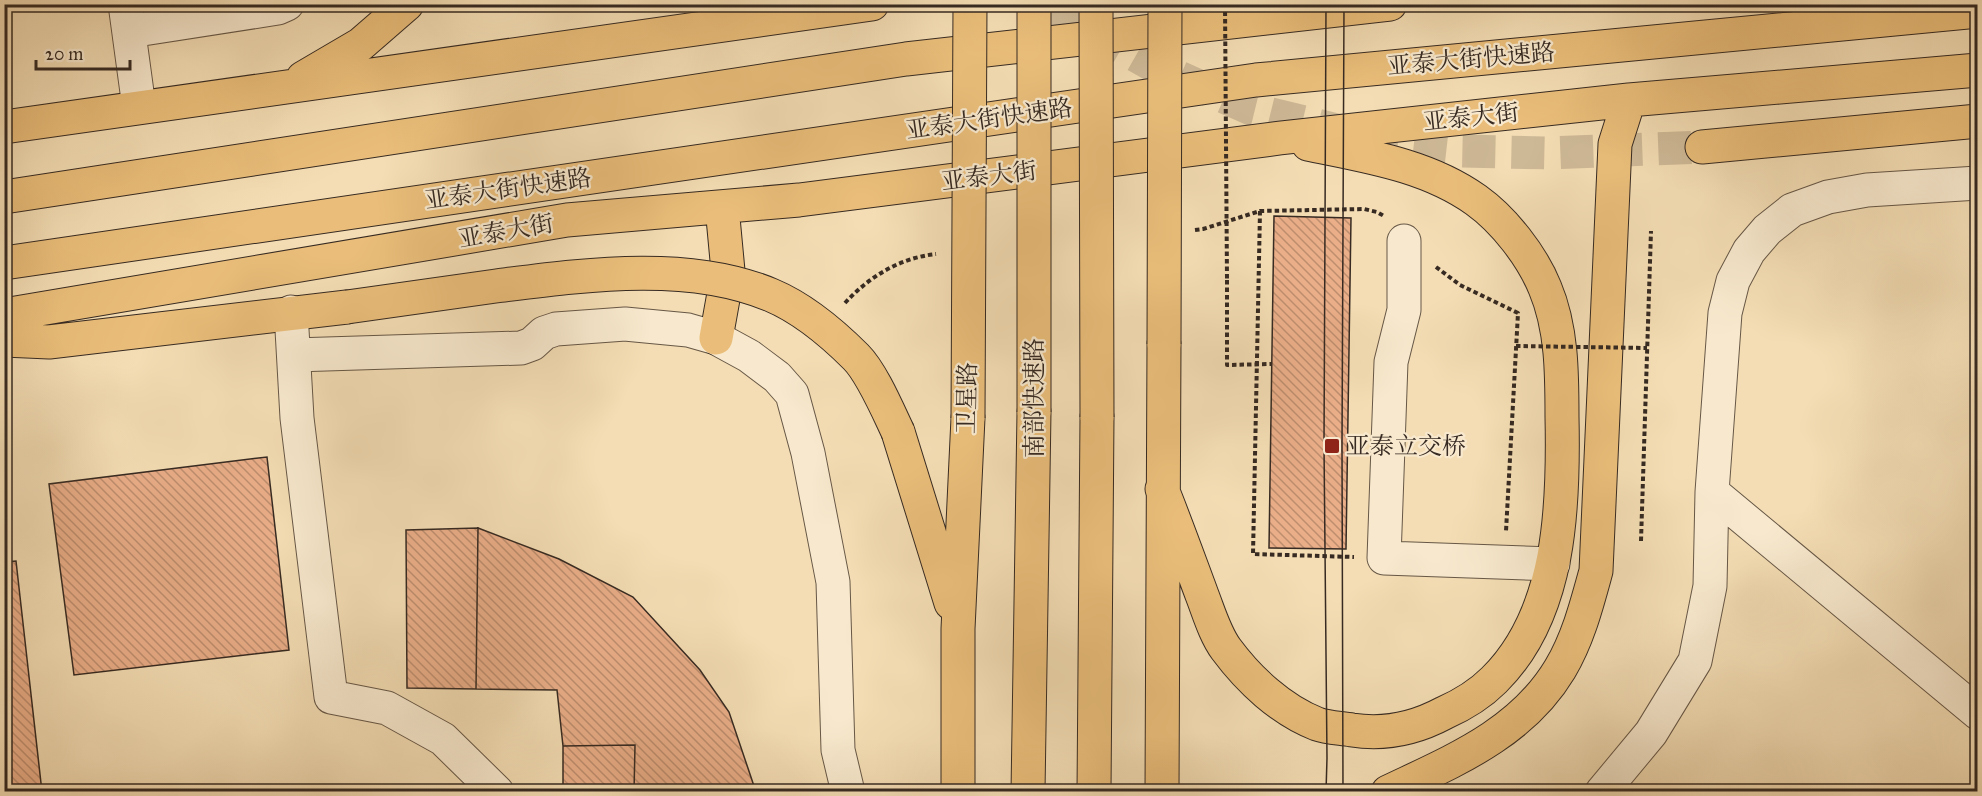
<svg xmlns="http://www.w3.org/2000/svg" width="1982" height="796" font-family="'IM FELL Great Primer','Noto Serif SC',serif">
<defs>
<pattern id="building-back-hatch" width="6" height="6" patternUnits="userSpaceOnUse" patternTransform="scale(1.5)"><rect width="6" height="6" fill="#eaae88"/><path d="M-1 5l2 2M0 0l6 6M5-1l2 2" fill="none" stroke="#be8e6f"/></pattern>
</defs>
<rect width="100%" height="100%" fill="#f4ddb4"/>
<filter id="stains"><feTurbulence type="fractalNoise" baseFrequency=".00333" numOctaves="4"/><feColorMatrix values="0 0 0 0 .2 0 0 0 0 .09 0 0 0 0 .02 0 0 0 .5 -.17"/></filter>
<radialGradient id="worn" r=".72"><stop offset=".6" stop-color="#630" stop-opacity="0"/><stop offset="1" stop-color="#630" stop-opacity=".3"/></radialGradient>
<path fill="url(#building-back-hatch)" stroke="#362a22" stroke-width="1.5" d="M 151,4 L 192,4 L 153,12 Z
M 1274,216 L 1351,218 L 1346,549 L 1269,548 Z
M 267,457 L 289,650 L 74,675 L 49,484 Z
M 478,528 L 476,689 L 407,688 L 406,530 Z
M 478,528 L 559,559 L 633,597 L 700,670 L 729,712 L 756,792 L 634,792 L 635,745 L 563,746 L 557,690 L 476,689 Z
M 16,561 L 42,792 L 4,792 L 4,562 Z
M 635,745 L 634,792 L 563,792 L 563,746 Z"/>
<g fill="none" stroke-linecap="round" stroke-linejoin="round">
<path stroke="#ceb997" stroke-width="33" stroke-dasharray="33 16" stroke-linecap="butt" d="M 1053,4 L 1063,14 L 1154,66 L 1251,109 L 1390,143 L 1460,151 L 1550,153 L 1702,147"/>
<g stroke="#665746" stroke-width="35">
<path id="minor" d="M 125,4 L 139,107
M 130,31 L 278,8 L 287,4
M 1404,241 L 1404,310 L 1391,362 L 1384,558 L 1553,564
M 291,312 L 297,418 L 331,697 L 387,708 L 443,739 L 497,792
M 294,355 L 521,348 L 532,344 L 544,333 L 556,329 L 625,324 L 688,330 L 716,338 L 749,356 L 777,377 L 792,394 L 808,453 L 833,582 L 838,750 L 848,792
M 1712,492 L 1978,713
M 1602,792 L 1651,733 L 1695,661 L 1710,586 L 1712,492 L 1725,313 L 1733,281 L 1749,251 L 1767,230 L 1792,210 L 1828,197 L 1867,190 L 1978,183"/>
</g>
<g stroke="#362a22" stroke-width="35">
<path id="major" d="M 303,78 L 361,44 L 407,4
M 4,127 L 872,4
M 1702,147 L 1978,121
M 4,315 L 567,220 L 799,200 L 1280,138 L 1629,100 L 1978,70
M 716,338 L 728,271 L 722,207
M 4,340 L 49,342 L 347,307
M 898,432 L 951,603
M 1162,489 C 1176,524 1189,560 1202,595 C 1209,613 1215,634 1226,649 C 1249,680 1281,710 1317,724 C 1328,728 1341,728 1352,730 C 1384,735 1416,728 1444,713 C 1462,705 1480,694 1494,680 C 1561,614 1564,506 1562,417 C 1562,374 1562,328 1545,288 C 1532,256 1504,220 1476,200 C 1427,165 1366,156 1308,144
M 958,792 L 958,629 L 968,418
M 1162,792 L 1164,344
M 1388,792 C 1453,761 1521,734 1560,669 C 1578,639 1587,604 1596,571 L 1615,144 L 1629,100"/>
</g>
<g stroke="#362a22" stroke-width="35">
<path id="highway" d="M 4,197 L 906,59 L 1390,4
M 4,263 L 1256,80 L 1978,11
M 1028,792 L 1034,412
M 1094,792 L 1097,417"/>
</g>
<path stroke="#362a22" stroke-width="4" stroke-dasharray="4.5 3" stroke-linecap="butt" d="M 1260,211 L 1253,554 L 1354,557
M 1195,230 L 1203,229 L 1260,211 L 1364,209 L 1377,212 L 1384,216
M 1436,267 L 1460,285 L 1518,313 L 1506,531
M 1227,280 L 1227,365 L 1272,364
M 845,303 C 869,277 899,258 936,254
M 1641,541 L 1651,231"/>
<use href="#minor" stroke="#f8e9ce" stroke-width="33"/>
<use href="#major" stroke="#eabe7a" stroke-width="33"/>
<use href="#highway" stroke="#eabe7a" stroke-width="33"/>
<path stroke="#362a22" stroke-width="1.5" d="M 1326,4 L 1324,445 L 1327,758 L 1326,792
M 1343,792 L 1342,446 L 1344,4"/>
<g stroke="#362a22" stroke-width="35" stroke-linecap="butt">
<path id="major-bridge" d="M 347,307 C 397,300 446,293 496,286 C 584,275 688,260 771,295 C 802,308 833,334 856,357 C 872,373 888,411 898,432
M 1164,344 L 1165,4
M 968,418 L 970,4"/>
</g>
<g stroke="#362a22" stroke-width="35" stroke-linecap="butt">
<path id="highway-bridge" d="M 1034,4 L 1034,412
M 1096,4 L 1097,417"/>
</g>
<path stroke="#362a22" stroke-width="4" stroke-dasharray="4.5 3" stroke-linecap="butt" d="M 1225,4 L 1227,280
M 1516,346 L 1647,348"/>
<use href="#major-bridge" stroke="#eabe7a" stroke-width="33"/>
<use href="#highway-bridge" stroke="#eabe7a" stroke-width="33"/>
</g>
<rect fill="#8f2418" stroke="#f8e9ce" stroke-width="2" x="1324" y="438" width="16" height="16" rx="3"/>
<g text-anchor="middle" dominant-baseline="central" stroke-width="4.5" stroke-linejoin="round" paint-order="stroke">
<g font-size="24" fill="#362a22" stroke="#f8e9ce">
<text transform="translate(1471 59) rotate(-5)">亚泰大街快速路</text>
<text transform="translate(1471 117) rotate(-6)">亚泰大街</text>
<text transform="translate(989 119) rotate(-8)">亚泰大街快速路</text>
<text transform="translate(989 176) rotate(-7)">亚泰大街</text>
<text transform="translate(508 189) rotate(-8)">亚泰大街快速路</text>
<text transform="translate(506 231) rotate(-10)">亚泰大街</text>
<text transform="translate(967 398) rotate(-89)">卫星路</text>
<text transform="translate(1034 398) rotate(-90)">南部快速路</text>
</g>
<g font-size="24" fill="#362a22" stroke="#f8e9ce" text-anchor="start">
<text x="1346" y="446">亚泰立交桥</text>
</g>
</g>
<rect width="1982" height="796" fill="none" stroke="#f4ddb4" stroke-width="24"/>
<rect x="6" y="6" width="1970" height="784" fill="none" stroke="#362a22" stroke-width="3"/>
<rect x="12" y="12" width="1958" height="772" fill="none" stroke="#362a22" stroke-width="1.5"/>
<path d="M36 60v9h94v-9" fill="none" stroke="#362a22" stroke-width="3"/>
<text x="45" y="60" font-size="18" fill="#362a22" stroke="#f8e9ce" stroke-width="4.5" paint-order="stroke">20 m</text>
<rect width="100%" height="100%" filter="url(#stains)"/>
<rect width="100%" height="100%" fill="url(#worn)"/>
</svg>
